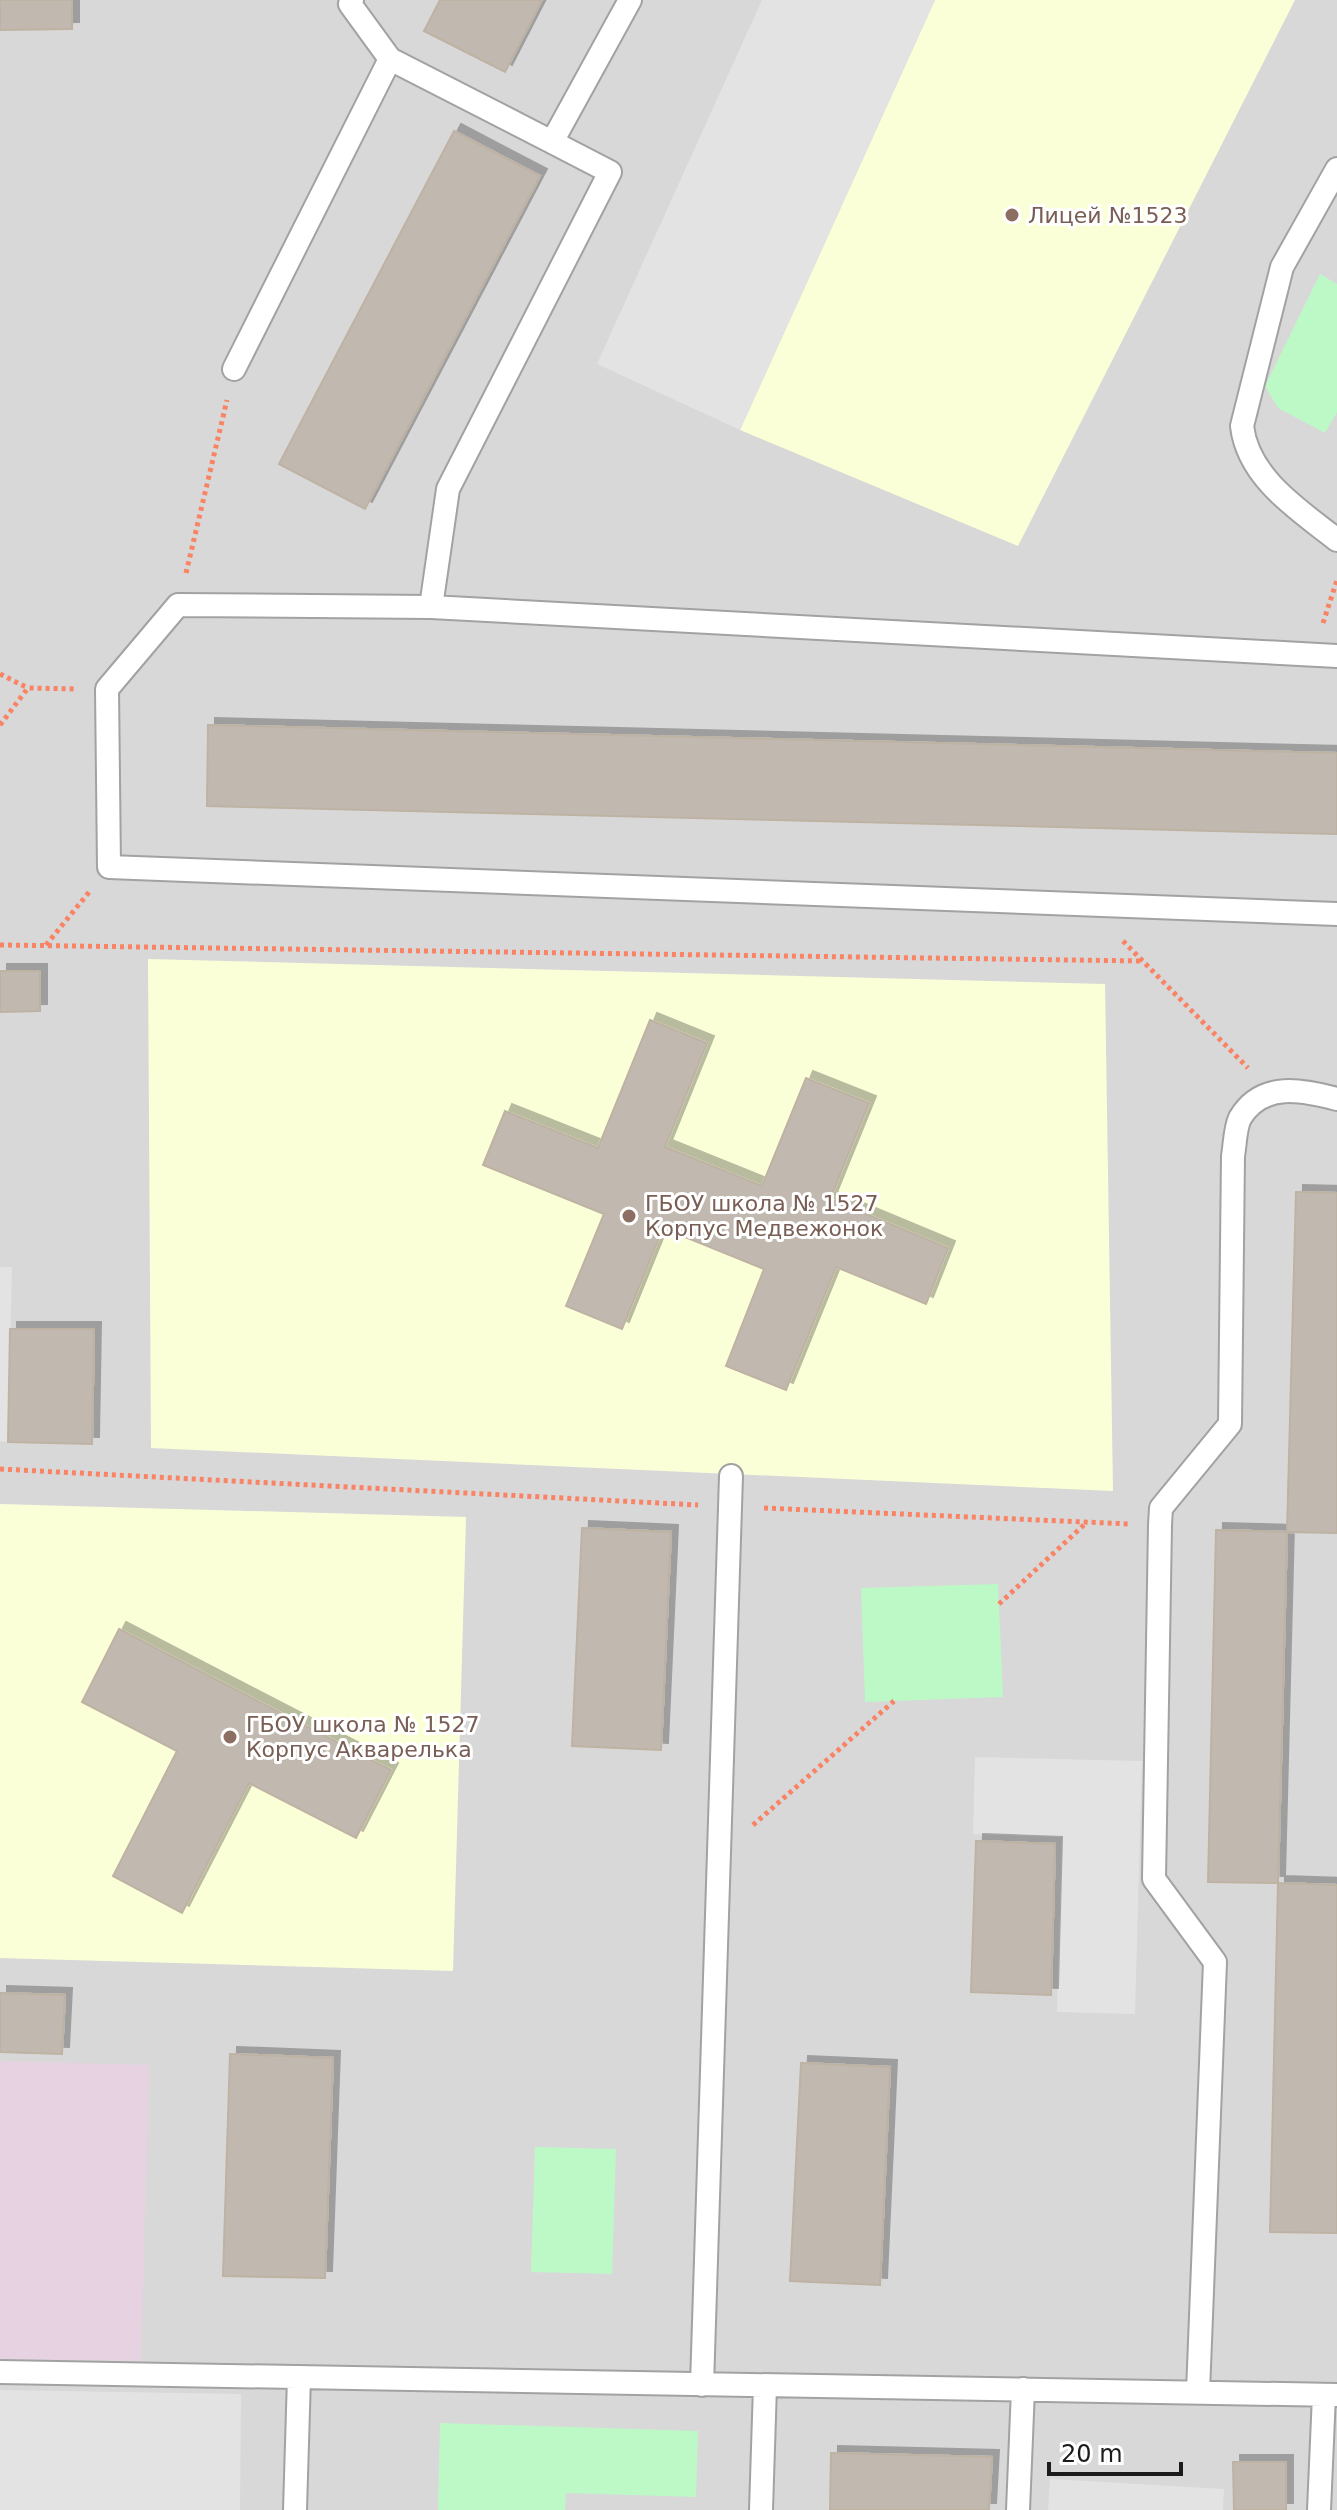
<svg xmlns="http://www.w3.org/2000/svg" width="1337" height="2510" font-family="'DejaVu Sans',sans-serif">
<defs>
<filter id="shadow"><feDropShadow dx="7" dy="-7" stdDeviation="0" flood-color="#0004"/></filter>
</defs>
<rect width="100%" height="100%" fill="#edeae1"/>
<path fill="#d9d8d8" d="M 0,0 L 1337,0 L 1337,2510 L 0,2510 Z"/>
<path fill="#e6d2e1" d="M 0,2061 L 149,2065 L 141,2361 L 0,2359 Z"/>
<path fill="#fbffd8" d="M 935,0 L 1295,0 L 1018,546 L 740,430 Z
M 148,959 L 1105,984 L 1113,1491 L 151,1448 Z
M 0,1504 L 466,1517 L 453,1971 L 0,1958 Z"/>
<path fill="#bcf9c7" d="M 1320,274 L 1337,284 L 1337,412 L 1325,433 L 1278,408 L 1265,386 Z
M 998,1584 L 1003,1697 L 865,1702 L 861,1588 Z
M 535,2147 L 616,2149 L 612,2274 L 531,2272 Z
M 440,2423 L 698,2431 L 696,2497 L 566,2493 L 565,2510 L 438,2510 Z"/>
<path fill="#e3e3e3" d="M 762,0 L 935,0 L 740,430 L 597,364 Z
M 0,1267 L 12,1267 L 8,1442 L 0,1441 Z
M 975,1757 L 1142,1761 L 1135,2014 L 1057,2012 L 1062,1837 L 973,1834 Z
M 0,2390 L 241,2394 L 240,2510 L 0,2510 Z
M 1050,2479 L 1224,2489 L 1223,2510 L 1048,2510 Z"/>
<path fill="#c1b9b0" stroke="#beb2a3" stroke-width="2" filter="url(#shadow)" d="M 0,0 L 72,0 L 72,29 L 0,30 Z
M 440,0 L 542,0 L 505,72 L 424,31 Z
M 454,131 L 540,176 L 365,509 L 279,464 Z
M 208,725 L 1337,753 L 1337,834 L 207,806 Z
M 0,971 L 40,971 L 40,1011 L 0,1012 Z
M 650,1020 L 707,1043 L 665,1147 L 762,1186 L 806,1078 L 869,1103 L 830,1199 L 948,1248 L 926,1304 L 836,1267 L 786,1390 L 726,1366 L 764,1269 L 663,1228 L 622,1329 L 566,1306 L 604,1214 L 483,1165 L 505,1111 L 598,1148 Z
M 1296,1192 L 1337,1193 L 1337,1533 L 1287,1532 Z
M 10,1329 L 94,1329 L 92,1444 L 8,1442 Z
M 582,1528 L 671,1532 L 661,1750 L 572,1746 Z
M 1216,1530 L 1287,1532 L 1278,1883 L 1208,1882 Z
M 119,1629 L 391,1770 L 356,1838 L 249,1783 L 182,1913 L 113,1876 L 177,1751 L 82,1702 Z
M 976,1841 L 1055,1844 L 1051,1995 L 971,1992 Z
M 1278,1883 L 1337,1885 L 1337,2233 L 1270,2232 Z
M 0,1993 L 65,1995 L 62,2054 L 0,2052 Z
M 230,2054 L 333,2058 L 325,2278 L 223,2276 Z
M 801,2063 L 890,2067 L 880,2285 L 790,2281 Z
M 831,2453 L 992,2457 L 989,2510 L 830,2510 Z
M 1233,2462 L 1286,2462 L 1286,2510 L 1234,2510 Z"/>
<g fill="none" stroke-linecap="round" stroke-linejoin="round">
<g stroke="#a2a2a2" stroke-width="26">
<path id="lane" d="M 352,0 L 350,4 L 390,59
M 630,0 L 552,142 L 610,172 L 448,489 L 431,607 L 178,605 L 107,689 L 109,867 L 1337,914
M 1337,169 L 1282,267 L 1242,426 C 1248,478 1299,510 1337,540
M 234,369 L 390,59 L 552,142
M 431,607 L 1337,656
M 0,2372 L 1337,2395
M 702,2385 L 731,1476
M 1198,2392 L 1215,1962 L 1154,1879 L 1160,1525 L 1161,1508 L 1230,1424 L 1233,1156 C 1235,1145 1235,1128 1240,1118 C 1262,1081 1303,1090 1337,1099
M 295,2510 L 299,2377
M 761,2510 L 765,2386
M 1018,2510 L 1023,2389
M 1319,2510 L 1324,2395"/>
</g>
<path stroke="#f98365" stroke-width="5" stroke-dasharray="4 4" stroke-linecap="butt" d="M 186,573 L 227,400
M 1323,623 L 1337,580
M 0,674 L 28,688
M 0,725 L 28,688 L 77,689
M 1123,941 L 1248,1068
M 0,945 L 1143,961
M 46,945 L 90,891
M 0,1469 L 698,1505
M 764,1508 L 1130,1524
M 999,1604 L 1086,1523
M 753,1825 L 894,1701"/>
<use href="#lane" stroke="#fff" stroke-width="22"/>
</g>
<g fill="#8d6e63" stroke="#fff" stroke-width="3">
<circle cx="1012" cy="215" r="8"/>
<circle cx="629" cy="1216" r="8"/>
<circle cx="230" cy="1737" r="8"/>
</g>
<g text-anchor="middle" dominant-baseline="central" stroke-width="6" stroke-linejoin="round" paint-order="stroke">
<g font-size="22" fill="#785e54" stroke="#fff" text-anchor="start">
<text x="1028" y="215">Лицей №1523</text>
<text x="645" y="1203">ГБОУ школа № 1527<tspan x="645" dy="25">Корпус Медвежонок</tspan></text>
<text x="246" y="1724">ГБОУ школа № 1527<tspan x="246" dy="25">Корпус Акварелька</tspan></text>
</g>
</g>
<path d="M1049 2462v12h132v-12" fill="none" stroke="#1b1b1b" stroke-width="4"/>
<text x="1061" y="2462" font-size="24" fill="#1b1b1b" stroke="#ffffff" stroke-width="6" paint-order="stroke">20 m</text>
</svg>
